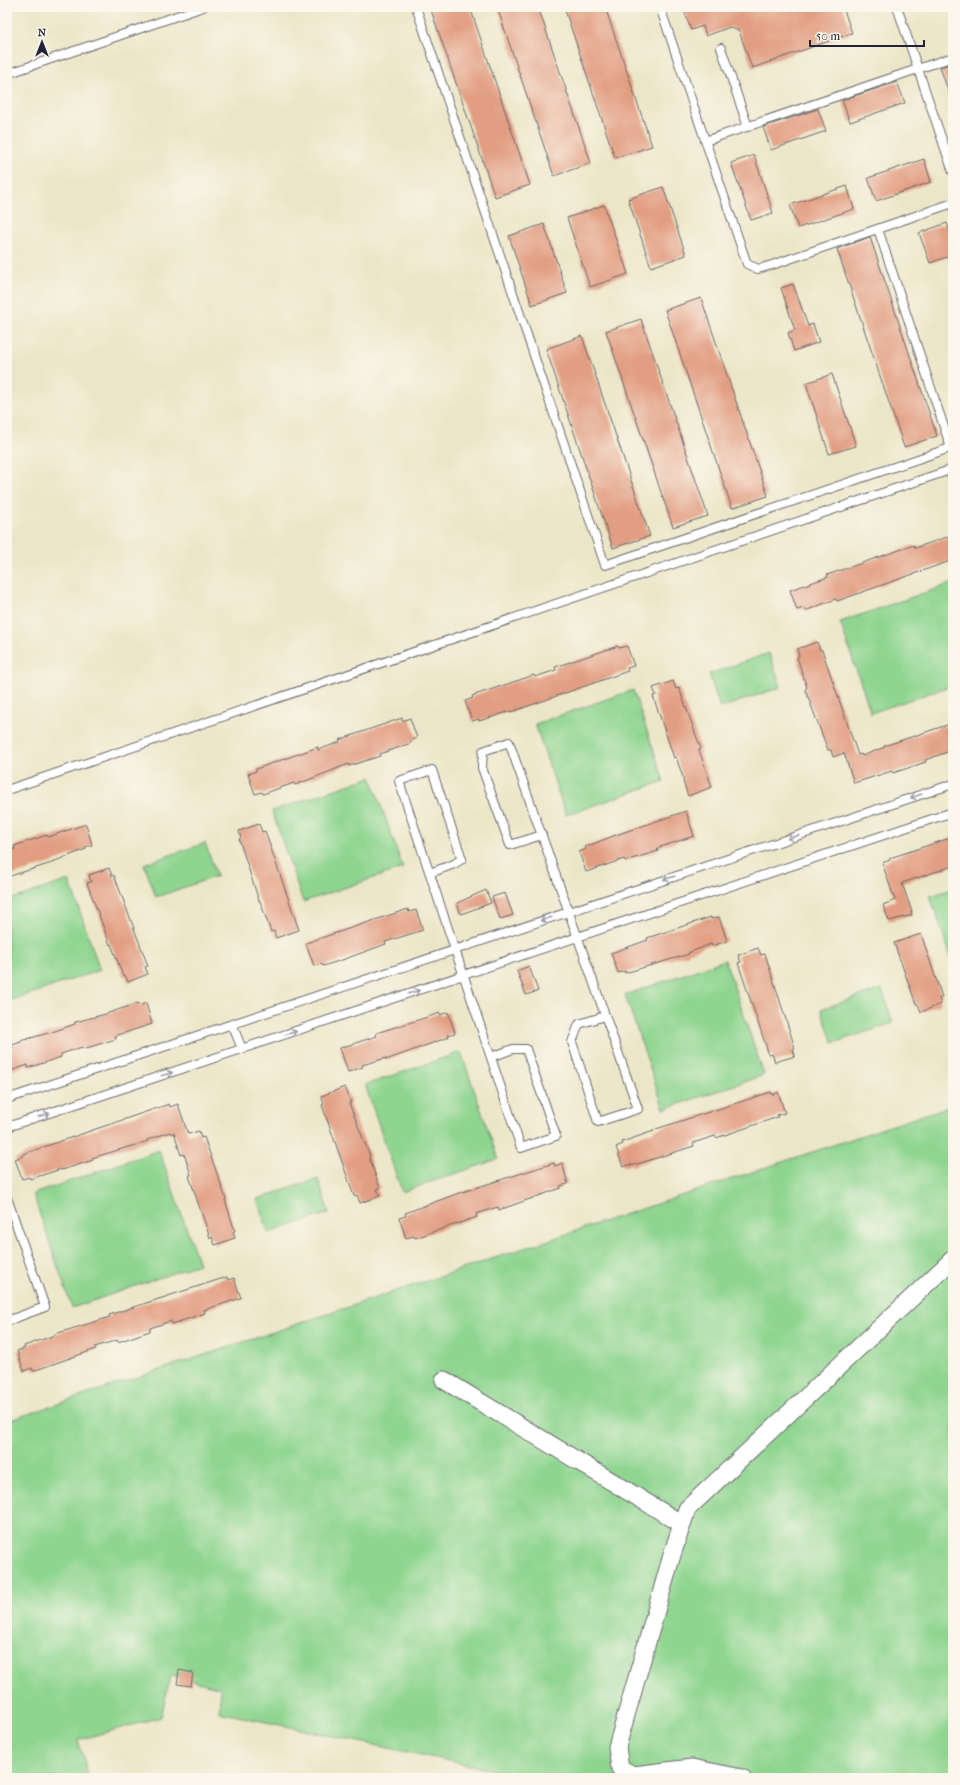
<svg xmlns="http://www.w3.org/2000/svg" width="960" height="1785" font-family="'IM FELL French Canon',serif">
<rect width="100%" height="100%" fill="#fbf7ec"/>
<filter id="ink" filterUnits="userSpaceOnUse"><feTurbulence type="fractalNoise" baseFrequency=".025" numOctaves="2"/><feDisplacementMap in="SourceGraphic" scale="8" xChannelSelector="R" yChannelSelector="G"/><feConvolveMatrix kernelMatrix="1 2 1 2 8 2 1 2 1" color-interpolation-filters="sRGB"/></filter>
<filter id="wash" filterUnits="userSpaceOnUse"><feTurbulence type="fractalNoise" baseFrequency=".012" numOctaves="4" result="noise"/><feDisplacementMap in="SourceGraphic" scale="16" xChannelSelector="R" yChannelSelector="G"/><feGaussianBlur stdDeviation="0.9" result="paint"/><feColorMatrix in="noise" values="0 0 0 0 0 0 0 0 0 0 0 0 0 0 0 0 0 1.4 0 .05"/><feComposite in="paint" operator="in"/></filter>
<g filter="url(#wash)">
<rect width="100%" height="100%" fill="#ece6c8"/>
<path fill="#8fd590" stroke="#587c66" d="M 953,583 L 953,685 L 871,713 L 840,622 Z
M 769,653 L 781,687 L 720,708 L 709,674 Z
M 633,690 L 664,781 L 566,815 L 535,724 Z
M 371,777 L 403,868 L 303,902 L 272,811 Z
M 205,843 L 217,876 L 156,897 L 144,864 Z
M 69,880 L 100,970 L 7,1002 L 7,901 Z
M 953,889 L 953,963 L 930,896 Z
M 725,960 L 764,1075 L 664,1109 L 625,995 Z
M 882,989 L 893,1023 L 833,1043 L 821,1009 Z
M 461,1052 L 498,1159 L 402,1192 L 365,1085 Z
M 953,1105 L 953,1778 L 530,1778 L 219,1712 L 221,1688 L 171,1675 L 161,1717 L 78,1740 L 89,1778 L 7,1778 L 7,1421 Z
M 159,1150 L 199,1264 L 72,1308 L 33,1194 Z
M 318,1179 L 329,1213 L 268,1233 L 257,1199 Z"/>
<g id="blocks">
<path fill="#e29e82" d="M 430,7 L 470,7 L 530,185 L 495,197 Z
M 497,7 L 538,7 L 591,163 L 554,176 Z
M 564,7 L 605,7 L 652,146 L 615,158 Z
M 683,7 L 843,7 L 852,33 L 752,68 L 739,31 L 730,27 L 706,36 L 703,26 L 691,30 Z
M 953,63 L 953,99 L 951,99 L 940,67 Z
M 897,82 L 905,103 L 850,122 L 842,100 Z
M 818,109 L 826,131 L 771,150 L 763,127 Z
M 754,155 L 773,213 L 751,220 L 731,163 Z
M 924,159 L 931,182 L 876,201 L 868,178 Z
M 847,186 L 854,209 L 798,228 L 790,205 Z
M 663,187 L 686,255 L 651,267 L 628,199 Z
M 604,205 L 628,274 L 590,287 L 567,218 Z
M 947,223 L 953,241 L 953,255 L 930,263 L 919,233 Z
M 544,224 L 567,293 L 532,305 L 509,236 Z
M 870,237 L 937,436 L 904,447 L 837,249 Z
M 793,284 L 808,326 L 813,324 L 819,342 L 794,351 L 788,333 L 795,330 L 781,288 Z
M 701,298 L 768,496 L 732,508 L 665,310 Z
M 641,319 L 708,516 L 673,527 L 606,331 Z
M 582,336 L 650,536 L 613,548 L 546,349 Z
M 832,374 L 856,446 L 829,454 L 806,383 Z
M 953,535 L 953,560 L 837,601 L 836,599 L 805,611 L 804,608 L 797,610 L 790,590 L 828,577 L 827,575 L 914,545 L 915,548 Z
M 817,642 L 820,650 L 822,650 L 858,755 L 861,754 L 862,756 L 885,747 L 884,746 L 947,725 L 949,729 L 953,728 L 953,750 L 925,760 L 926,762 L 893,773 L 892,771 L 854,783 L 844,753 L 833,757 L 831,750 L 828,750 L 805,689 L 807,688 L 797,657 L 799,656 L 797,649 Z
M 618,646 L 619,648 L 627,646 L 634,666 L 627,668 L 628,671 L 511,712 L 511,711 L 479,721 L 479,719 L 472,721 L 465,701 L 473,698 L 472,696 L 534,675 L 535,677 L 556,670 L 555,667 Z
M 673,681 L 676,689 L 679,688 L 701,749 L 699,750 L 712,787 L 688,796 L 683,781 L 684,780 L 676,757 L 674,758 L 653,696 L 656,695 L 653,688 Z
M 402,718 L 402,721 L 410,718 L 417,738 L 410,741 L 411,743 L 380,754 L 380,756 L 349,766 L 349,764 L 295,785 L 294,783 L 263,794 L 262,792 L 255,794 L 248,774 L 256,771 L 256,769 L 318,747 L 318,750 L 340,742 L 339,740 Z
M 686,811 L 694,836 L 657,848 L 658,851 L 625,861 L 624,859 L 586,872 L 579,852 L 586,849 L 585,847 L 616,835 Z
M 86,824 L 92,845 L 85,847 L 86,849 L 55,861 L 55,862 L 7,877 L 7,851 L 15,849 L 14,846 L 47,835 L 48,837 Z
M 259,824 L 262,832 L 265,831 L 299,930 L 276,938 L 274,931 L 271,932 L 260,901 L 259,901 L 239,839 L 241,838 L 239,831 Z
M 953,837 L 953,866 L 902,883 L 912,912 L 911,912 L 912,915 L 889,921 L 883,905 L 895,900 L 882,863 L 890,860 L 890,858 Z
M 109,868 L 112,876 L 114,875 L 148,966 L 145,967 L 148,974 L 128,982 L 125,975 L 123,976 L 111,944 L 110,945 L 87,883 L 91,882 L 89,875 Z
M 486,890 L 491,903 L 461,914 L 457,903 Z
M 505,893 L 513,915 L 500,919 L 492,897 Z
M 408,909 L 409,912 L 416,910 L 423,930 L 385,942 L 386,944 L 342,960 L 323,966 L 322,964 L 314,966 L 306,943 Z
M 711,917 L 711,919 L 719,917 L 727,941 L 712,946 L 711,944 L 688,953 L 689,954 L 625,973 L 625,971 L 618,973 L 611,953 L 648,940 L 647,938 Z
M 921,934 L 942,997 L 939,998 L 941,1004 L 921,1012 L 918,1004 L 916,1004 L 894,943 Z
M 758,948 L 761,955 L 765,954 L 795,1048 L 793,1049 L 795,1056 L 775,1062 L 772,1054 L 769,1055 L 738,963 L 741,962 L 738,955 Z
M 529,966 L 538,991 L 526,995 L 517,971 Z
M 138,1003 L 139,1006 L 146,1003 L 152,1024 L 115,1036 L 116,1039 L 83,1049 L 82,1047 L 61,1054 L 61,1057 L 28,1068 L 28,1065 L 7,1072 L 7,1050 L 13,1048 L 12,1045 L 21,1042 L 20,1041 L 52,1032 L 75,1024 L 75,1022 L 106,1014 Z
M 448,1012 L 455,1033 L 448,1035 L 449,1037 L 386,1060 L 386,1058 L 362,1065 L 363,1067 L 348,1072 L 340,1048 L 377,1036 L 376,1033 L 402,1025 L 440,1013 L 440,1015 Z
M 345,1087 L 351,1103 L 349,1103 L 370,1156 L 369,1157 L 380,1188 L 377,1189 L 380,1196 L 360,1203 L 357,1195 L 354,1196 L 322,1105 L 324,1104 L 321,1096 Z
M 771,1092 L 772,1095 L 778,1092 L 785,1113 L 777,1115 L 778,1117 L 716,1138 L 715,1136 L 693,1143 L 694,1146 L 669,1154 L 631,1166 L 631,1164 L 623,1167 L 616,1147 L 623,1144 L 622,1142 L 654,1131 L 653,1130 Z
M 169,1104 L 170,1107 L 178,1104 L 188,1134 L 199,1131 L 201,1138 L 204,1137 L 226,1199 L 225,1200 L 235,1231 L 233,1232 L 235,1238 L 215,1245 L 212,1237 L 210,1238 L 189,1176 L 191,1175 L 184,1154 L 181,1155 L 174,1132 L 171,1134 L 170,1132 L 147,1140 L 148,1141 L 92,1158 L 93,1160 L 62,1170 L 61,1169 L 30,1179 L 29,1177 L 22,1179 L 15,1159 L 23,1156 L 23,1154 Z
M 554,1163 L 555,1166 L 562,1163 L 568,1184 L 560,1186 L 561,1188 L 499,1210 L 498,1207 L 476,1214 L 477,1217 L 415,1238 L 414,1236 L 406,1238 L 399,1218 L 406,1216 L 405,1213 L 459,1193 Z
M 227,1277 L 228,1280 L 234,1278 L 241,1298 L 204,1310 L 205,1313 L 172,1324 L 171,1321 L 150,1328 L 150,1331 L 118,1342 L 117,1340 L 95,1347 L 96,1349 L 33,1371 L 32,1368 L 24,1371 L 17,1351 L 25,1348 L 24,1346 L 55,1335 L 55,1334 L 110,1317 L 109,1315 Z
M 179,1670 L 193,1673 L 191,1686 L 177,1684 Z"/>
</g>
</g>
<g filter="url(#ink)">
<use href="#blocks" fill-opacity="0" stroke="#69676c" stroke-width="1"/>
<g fill="none" stroke-linecap="round" stroke-linejoin="round">
<g stroke="#69676c" stroke-width="10">
<path id="service" d="M 416,7 L 605,565 L 953,447
M 660,7 L 747,264 L 758,269 L 772,265 L 953,203
M 897,7 L 953,172
M 721,48 L 748,127
M 7,74 L 203,7
M 705,141 L 953,57
M 878,229 L 951,448
M 7,790 L 953,469
M 542,835 L 510,845 L 482,768 L 483,751 L 509,742 L 638,1109 L 598,1122 L 572,1042 L 579,1024 L 605,1016
M 430,873 L 454,864 L 462,859 L 432,770 L 399,781 L 521,1148 L 556,1136 L 526,1049 L 513,1049 L 491,1057
M 232,1024 L 242,1049
M 7,1099 L 953,784
M 7,1127 L 953,812
M 7,1198 L 45,1307 L 7,1321"/>
</g>
<g stroke="#69676c" stroke-width="19">
<path id="minor" d="M 444,1380 L 682,1524
M 742,1778 L 692,1768 L 633,1775 L 620,1768 L 617,1747 L 672,1555 L 687,1509 L 953,1259"/>
</g>
<use href="#service" stroke="#fff" stroke-width="8"/>
<use href="#minor" stroke="#fff" stroke-width="17"/>
</g>
<defs><path id="oneway-shaft" d="M-6 0H5M1.5-3L5.5 0L1.5 3" fill="none" stroke-width="1.6" stroke-linecap="round" stroke-linejoin="round"/></defs>
<g stroke="#9c9ca7">
<use href="#oneway-shaft" transform="translate(916 796) rotate(162)"/>
<use href="#oneway-shaft" transform="translate(793 837) rotate(162)"/>
<use href="#oneway-shaft" transform="translate(669 878) rotate(162)"/>
<use href="#oneway-shaft" transform="translate(546 919) rotate(162)"/>
<use href="#oneway-shaft" transform="translate(414 992) rotate(-18)"/>
<use href="#oneway-shaft" transform="translate(291 1033) rotate(-18)"/>
<use href="#oneway-shaft" transform="translate(167 1074) rotate(-18)"/>
<use href="#oneway-shaft" transform="translate(44 1115) rotate(-18)"/>
</g>
</g>
<rect width="960" height="1785" fill="none" stroke="#fbf7ec" stroke-width="24"/>
<g transform="translate(42 42)" stroke="#fbf7ec" stroke-width="3" paint-order="stroke">
<path d="M0-3L7 15L0 10L-7 15Z" fill="#22223b"/>
<text y="-6" font-size="11" font-weight="bold" text-anchor="middle" fill="#22223b">N</text>
</g>
<path d="M810 40v6h114v-6" fill="none" stroke="#22223b" stroke-width="2"/>
<text x="816" y="40" font-size="12" fill="#22223b" stroke="#fbf7ec" stroke-width="3" paint-order="stroke">50 m</text>
</svg>
